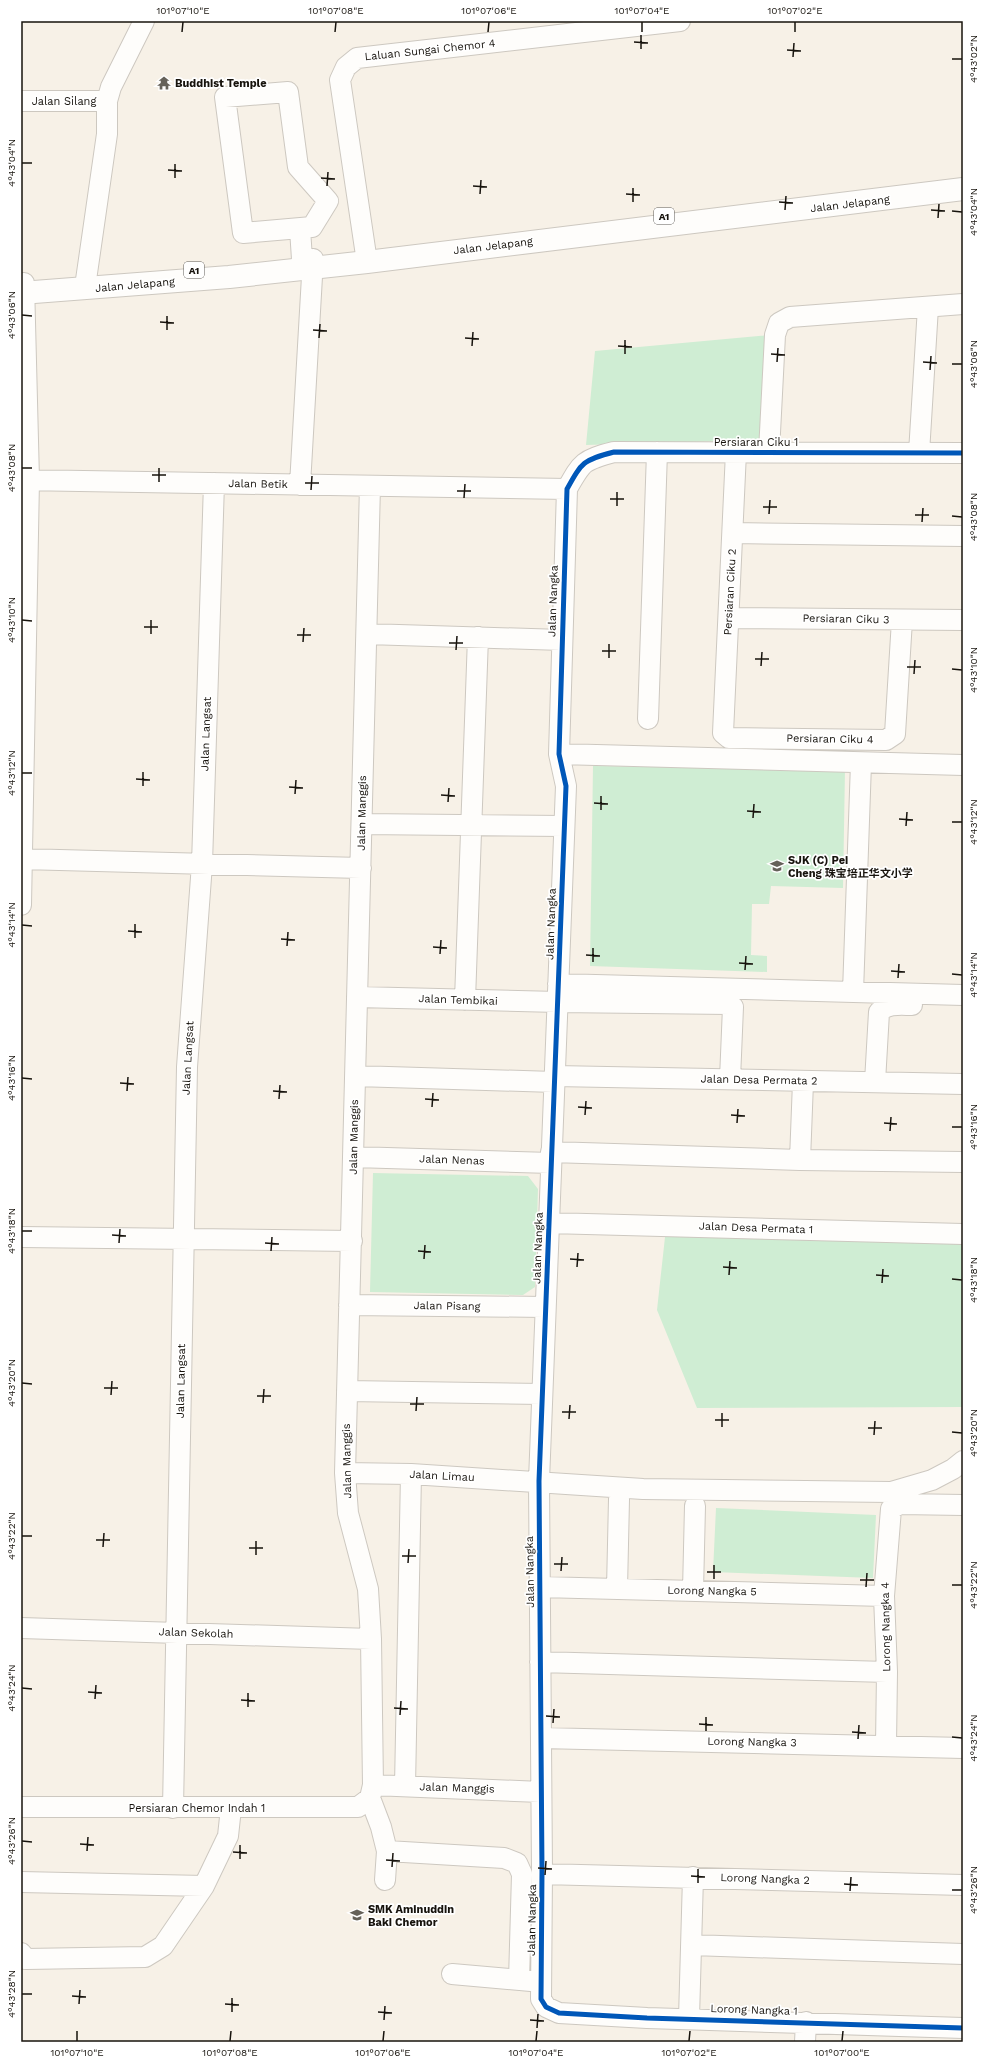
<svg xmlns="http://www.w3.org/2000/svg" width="984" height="2063" font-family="'Work Sans','Noto Sans SC',sans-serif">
<rect width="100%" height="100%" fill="#f7f1e7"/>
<path fill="#cfedd3" d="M 770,335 L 760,440 L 586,445 L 595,351 Z
M 593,766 L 845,769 L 843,888 L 771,886 L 769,904 L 752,904 L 751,955 L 767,956 L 767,972 L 590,966 Z
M 373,1173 L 528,1176 L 538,1189 L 535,1287 L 523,1295 L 370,1292 Z
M 666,1228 L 963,1233 L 963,1407 L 697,1408 L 657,1310 Z
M 716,1508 L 876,1515 L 873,1578 L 713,1572 Z"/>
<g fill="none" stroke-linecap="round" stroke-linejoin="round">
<g stroke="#cdc8c0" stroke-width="22">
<path id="minor" d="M 288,92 L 298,167 L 328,201 L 312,227 L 243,233 L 225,97 Z
M 21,101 L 107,101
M 300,229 L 302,259 L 300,269
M 367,262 L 340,80 L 346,67 L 357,58 L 680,21
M 86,280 L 107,134 L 107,101 L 111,87 L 144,21
M 736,452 L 723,733 L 729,738 L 886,740 L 895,734 L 902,620
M 769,452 L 775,335 L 779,323 L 790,317 L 963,304
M 919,453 L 928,307
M 963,453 L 614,452 C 583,460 582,462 567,489 L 559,754 L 566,786 L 539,1481 L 542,1872 L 541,1999 L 546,2007 L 559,2013 L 647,2018 L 963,2028
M 21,480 L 567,489
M 300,485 L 313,259
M 733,533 L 963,536
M 729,618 L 963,620
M 367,634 L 562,640
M 648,719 L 657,452
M 559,754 L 963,765
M 362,824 L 564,826
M 22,859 L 361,868
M 21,905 L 29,480 L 24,283
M 558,984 L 963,995
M 853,992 L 861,763
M 357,997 L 558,1002 L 729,1004 L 733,1007 L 730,1079
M 465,1000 L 478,637
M 356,1076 L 554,1082
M 555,1076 L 963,1084
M 803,1082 L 800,1160 L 963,1162
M 875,1082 L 879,1012 C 888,1003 900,1005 912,1005
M 551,1152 L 800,1160
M 354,1157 L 551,1163
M 549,1223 L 963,1234
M 21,1237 L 352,1241
M 349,1305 L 545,1307
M 347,1391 L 542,1394
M 345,1473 L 411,1474 L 643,1489 L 891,1492 L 932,1480 L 953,1469 L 963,1461
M 540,1587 L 884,1596
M 617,1589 L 619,1499
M 693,1591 L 695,1506
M 21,1628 L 371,1639
M 540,1662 L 887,1672
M 541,1738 L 963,1748
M 886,1745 L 887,1672 L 884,1596 L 891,1509 L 900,1504 L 963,1505
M 373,1785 L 541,1792
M 405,1786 L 411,1474
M 370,1798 L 373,1785 L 371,1639 L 368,1589 L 348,1513 L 345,1473 L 370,486
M 370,1798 L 381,1827 L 387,1851
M 21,1807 L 358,1807 L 370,1798
M 173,1808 L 187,1067 L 202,864 L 214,483
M 542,1874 L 963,1885
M 385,1880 L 387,1851 L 504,1858 L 517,1863 L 522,1874 L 519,1980
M 21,1882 L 204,1886
M 692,1945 L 963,1954
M 21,1953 L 26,1959 L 145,1957 L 163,1946 L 204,1886 L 228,1836 L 231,1808
M 452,1974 L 531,1981
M 689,2018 L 693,1877
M 805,2042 L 806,2022"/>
</g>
<g stroke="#cdc8c0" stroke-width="24">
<path id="major" d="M 21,293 L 229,277 L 367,262 L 963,189"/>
</g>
<use href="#minor" stroke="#fefdfb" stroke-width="20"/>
<use href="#major" stroke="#fefdfb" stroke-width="22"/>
<g stroke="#fff" stroke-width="8">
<path id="cycleway" d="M 963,453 L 614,452 C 583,460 582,462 567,489 L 559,754 L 566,786 L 539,1481 L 542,1872 L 541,1999 L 546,2007 L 559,2013 L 647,2018 L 963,2028"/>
</g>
<use href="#cycleway" stroke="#0057b8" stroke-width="5"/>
</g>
<path fill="none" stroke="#17130d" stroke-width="1.5" d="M 182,32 L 183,22M 335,32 L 336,22M 488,32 L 489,22M 642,32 L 642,22M 795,32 L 795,22M 634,42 L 648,43M 641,49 L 641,35M 787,50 L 801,51M 793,57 L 794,43M 952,59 L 962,59M 22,163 L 32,163M 168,170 L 182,171M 175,178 L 175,164M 321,178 L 335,179M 327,186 L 328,172M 473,186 L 487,187M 480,194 L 481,180M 626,194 L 640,195M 633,202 L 633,188M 779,202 L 793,203M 785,210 L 786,196M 931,210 L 945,211M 952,211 L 962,212M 938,218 L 939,204M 22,315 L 32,316M 160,322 L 174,323M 167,330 L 167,316M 313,330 L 327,331M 319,338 L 320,324M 465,338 L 479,339M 472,346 L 473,332M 618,346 L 632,347M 625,354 L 625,340M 771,354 L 785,355M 777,362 L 778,348M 923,362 L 937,363M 952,364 L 962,364M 930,370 L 931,356M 22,468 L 32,468M 152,475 L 166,475M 159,482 L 159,468M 305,483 L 319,483M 311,490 L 312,476M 457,491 L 471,491M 464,498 L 465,484M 610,499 L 624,499M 617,506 L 617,492M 763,507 L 777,507M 769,514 L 770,500M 915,515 L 929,515M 952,516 L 962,517M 922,522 L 923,508M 22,620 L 32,621M 144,627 L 158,627M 151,634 L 151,620M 297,635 L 311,635M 303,642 L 304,628M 449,643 L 463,643M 456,650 L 457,636M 602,651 L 616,651M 609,658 L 609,644M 755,659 L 769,659M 761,666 L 762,652M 907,667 L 921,667M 952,669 L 962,670M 914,674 L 915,660M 22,773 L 32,773M 136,779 L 150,780M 143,786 L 143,772M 289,787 L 303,788M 295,794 L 296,780M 441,795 L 455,796M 448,802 L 449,788M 594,803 L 608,804M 601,810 L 601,796M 747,811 L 761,812M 753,818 L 754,804M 899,819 L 913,820M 952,822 L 962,822M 906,826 L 907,812M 22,925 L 32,926M 128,931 L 142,932M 135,938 L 135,924M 281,939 L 295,940M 287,946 L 288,932M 433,947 L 447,948M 440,954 L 441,940M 586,955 L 600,956M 593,962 L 593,948M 739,963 L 753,964M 745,970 L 746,956M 891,971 L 905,972M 952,974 L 962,975M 898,978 L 899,964M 22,1078 L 32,1079M 120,1083 L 134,1084M 127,1091 L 128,1077M 273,1091 L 287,1092M 279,1099 L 280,1085M 425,1099 L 439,1100M 432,1107 L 433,1093M 578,1107 L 592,1108M 585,1115 L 586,1101M 731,1115 L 745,1116M 737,1123 L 738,1109M 884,1123 L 897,1124M 952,1127 L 962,1127M 890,1131 L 891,1117M 22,1231 L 32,1231M 112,1235 L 126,1236M 119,1243 L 120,1229M 265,1243 L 279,1244M 271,1251 L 272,1237M 418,1251 L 431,1252M 424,1259 L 425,1245M 570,1259 L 584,1260M 577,1267 L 578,1253M 723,1267 L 737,1268M 729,1275 L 730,1261M 876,1275 L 889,1276M 952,1279 L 962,1280M 882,1283 L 883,1269M 22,1383 L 32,1384M 104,1388 L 118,1388M 111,1395 L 112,1381M 257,1396 L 271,1396M 263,1403 L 264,1389M 410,1404 L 424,1404M 416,1411 L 417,1397M 562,1412 L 576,1412M 569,1419 L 570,1405M 715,1420 L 729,1420M 722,1427 L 722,1413M 868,1428 L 882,1428M 952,1432 L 962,1433M 874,1435 L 875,1421M 22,1536 L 32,1536M 96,1540 L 110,1540M 103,1547 L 104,1533M 249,1548 L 263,1548M 256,1555 L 256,1541M 402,1556 L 416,1556M 408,1563 L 409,1549M 554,1564 L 568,1564M 561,1571 L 562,1557M 707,1572 L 721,1572M 714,1579 L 714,1565M 860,1580 L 874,1580M 952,1585 L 962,1585M 866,1587 L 867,1573M 22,1688 L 32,1689M 88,1692 L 102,1693M 95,1699 L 96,1685M 241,1700 L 255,1701M 248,1707 L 248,1693M 394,1708 L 408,1709M 400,1715 L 401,1701M 546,1716 L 560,1717M 553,1723 L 554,1709M 699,1724 L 713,1725M 706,1731 L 706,1717M 852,1732 L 866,1733M 952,1737 L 962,1738M 858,1739 L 859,1725M 22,1841 L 32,1842M 80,1844 L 94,1845M 87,1851 L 88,1837M 233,1852 L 247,1853M 240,1859 L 240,1845M 386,1860 L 400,1861M 392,1867 L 393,1853M 538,1868 L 552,1869M 545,1875 L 546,1861M 691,1876 L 705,1877M 698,1883 L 698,1869M 844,1884 L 858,1885M 952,1890 L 962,1890M 850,1891 L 851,1877M 22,1994 L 32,1994M 72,1996 L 86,1997M 79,2004 L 80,1990M 225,2004 L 239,2005M 232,2012 L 232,1998M 378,2012 L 392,2013M 384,2020 L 385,2006M 530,2020 L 544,2021M 537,2028 L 538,2014M 77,2041 L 77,2031M 230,2041 L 231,2031M 383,2041 L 384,2031M 536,2041 L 537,2031M 689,2041 L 690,2031M 842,2041 L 843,2031"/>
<defs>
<g id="temple-bare" transform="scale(1.08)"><path d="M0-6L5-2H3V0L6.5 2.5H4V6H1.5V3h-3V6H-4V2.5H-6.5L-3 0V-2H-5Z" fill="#656159" stroke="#fff" stroke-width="2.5" paint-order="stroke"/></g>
<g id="school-bare" transform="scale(1.08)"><path d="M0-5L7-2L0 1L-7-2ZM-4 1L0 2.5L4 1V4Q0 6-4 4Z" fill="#656159" stroke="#fff" stroke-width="2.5" paint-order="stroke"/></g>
</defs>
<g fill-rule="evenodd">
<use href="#temple-bare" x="164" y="83"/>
<use href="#school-bare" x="777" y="866"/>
<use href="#school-bare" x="357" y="1915"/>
</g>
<g text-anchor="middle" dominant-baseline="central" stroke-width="3.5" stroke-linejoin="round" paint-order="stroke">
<g fill="#fff" stroke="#5d5a56" stroke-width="1">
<rect x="654" y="208" width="20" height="16" rx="3"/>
<rect x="184" y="262" width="20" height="16" rx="3"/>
</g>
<g font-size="10" font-weight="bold" fill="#17130d">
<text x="664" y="216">A1</text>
<text x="194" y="270">A1</text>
</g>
<g font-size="11" fill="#17130d" stroke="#fff">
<text transform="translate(430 50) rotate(-6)">Laluan Sungai Chemor 4</text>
<text x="64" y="101">Jalan Silang</text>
<text transform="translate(850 204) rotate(-7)">Jalan Jelapang</text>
<text transform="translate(493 246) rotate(-7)">Jalan Jelapang</text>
<text transform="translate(135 285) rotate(-5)">Jalan Jelapang</text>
<text x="756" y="442">Persiaran Ciku 1</text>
<text transform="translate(258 484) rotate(1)">Jalan Betik</text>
<text transform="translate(730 592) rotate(-87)">Persiaran Ciku 2</text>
<text transform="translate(553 601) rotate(-88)">Jalan Nangka</text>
<text transform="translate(846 619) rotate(1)">Persiaran Ciku 3</text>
<text transform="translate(206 734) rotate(-88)">Jalan Langsat</text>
<text transform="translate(830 739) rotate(1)">Persiaran Ciku 4</text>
<text transform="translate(362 813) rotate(-89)">Jalan Manggis</text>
<text transform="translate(551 924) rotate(-88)">Jalan Nangka</text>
<text transform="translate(458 1000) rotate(2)">Jalan Tembikai</text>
<text transform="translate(188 1058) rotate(-87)">Jalan Langsat</text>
<text transform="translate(759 1080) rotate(1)">Jalan Desa Permata 2</text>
<text transform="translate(354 1137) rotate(-89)">Jalan Manggis</text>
<text transform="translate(452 1160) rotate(2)">Jalan Nenas</text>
<text transform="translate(756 1228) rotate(2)">Jalan Desa Permata 1</text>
<text transform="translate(538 1248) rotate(-88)">Jalan Nangka</text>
<text transform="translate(447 1306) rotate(1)">Jalan Pisang</text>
<text transform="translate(181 1381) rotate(-89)">Jalan Langsat</text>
<text transform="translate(347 1461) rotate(-91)">Jalan Manggis</text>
<text transform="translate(442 1476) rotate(3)">Jalan Limau</text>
<text transform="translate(530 1572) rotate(-91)">Jalan Nangka</text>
<text transform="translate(712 1591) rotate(1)">Lorong Nangka 5</text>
<text transform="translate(886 1627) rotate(-91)">Lorong Nangka 4</text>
<text transform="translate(196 1633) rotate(2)">Jalan Sekolah</text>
<text transform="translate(752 1742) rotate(1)">Lorong Nangka 3</text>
<text transform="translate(457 1788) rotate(2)">Jalan Manggis</text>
<text x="197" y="1808">Persiaran Chemor Indah 1</text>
<text transform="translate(765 1879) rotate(2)">Lorong Nangka 2</text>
<text transform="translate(532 1920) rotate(-89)">Jalan Nangka</text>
<text transform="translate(754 2010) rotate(2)">Lorong Nangka 1</text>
</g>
<g font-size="11" font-weight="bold" fill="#17130d" stroke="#fff" text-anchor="start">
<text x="175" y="83">Buddhist Temple</text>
<text x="788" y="860">SJK (C) Pei<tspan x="788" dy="13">Cheng 珠宝培正华文小学</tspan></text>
<text x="368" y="1909">SMK Aminuddin<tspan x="368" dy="13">Baki Chemor</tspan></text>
</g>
</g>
<rect width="984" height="2063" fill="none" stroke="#ffffff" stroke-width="44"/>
<rect x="22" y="22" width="940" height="2019" fill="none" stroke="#17130d" stroke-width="1.5"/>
<g font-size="10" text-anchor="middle" fill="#17130d">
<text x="183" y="14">101°07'10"E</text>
<text x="336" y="14">101°07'08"E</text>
<text x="489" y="14">101°07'06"E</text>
<text x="642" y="14">101°07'04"E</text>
<text x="795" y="14">101°07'02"E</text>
<text transform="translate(973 59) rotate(-90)" y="4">4°43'02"N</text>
<text transform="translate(11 163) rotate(-90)" y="4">4°43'04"N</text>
<text transform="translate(973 212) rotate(-90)" y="4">4°43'04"N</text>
<text transform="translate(11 315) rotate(-90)" y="4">4°43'06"N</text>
<text transform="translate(973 364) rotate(-90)" y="4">4°43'06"N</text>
<text transform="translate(11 468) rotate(-90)" y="4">4°43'08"N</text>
<text transform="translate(973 517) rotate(-90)" y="4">4°43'08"N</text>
<text transform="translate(11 620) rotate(-90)" y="4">4°43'10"N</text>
<text transform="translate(973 670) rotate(-90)" y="4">4°43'10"N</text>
<text transform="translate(11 773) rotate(-90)" y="4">4°43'12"N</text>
<text transform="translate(973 822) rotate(-90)" y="4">4°43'12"N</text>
<text transform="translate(11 925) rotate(-90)" y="4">4°43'14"N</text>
<text transform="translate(973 975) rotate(-90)" y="4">4°43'14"N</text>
<text transform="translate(11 1078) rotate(-90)" y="4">4°43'16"N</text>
<text transform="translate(973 1127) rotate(-90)" y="4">4°43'16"N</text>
<text transform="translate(11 1231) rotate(-90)" y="4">4°43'18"N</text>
<text transform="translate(973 1280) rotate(-90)" y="4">4°43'18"N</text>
<text transform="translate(11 1383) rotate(-90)" y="4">4°43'20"N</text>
<text transform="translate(973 1433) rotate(-90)" y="4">4°43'20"N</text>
<text transform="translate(11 1536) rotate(-90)" y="4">4°43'22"N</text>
<text transform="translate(973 1585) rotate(-90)" y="4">4°43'22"N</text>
<text transform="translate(11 1688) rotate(-90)" y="4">4°43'24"N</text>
<text transform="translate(973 1738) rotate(-90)" y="4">4°43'24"N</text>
<text transform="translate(11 1841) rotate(-90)" y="4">4°43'26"N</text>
<text transform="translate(973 1890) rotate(-90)" y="4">4°43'26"N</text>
<text transform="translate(11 1994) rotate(-90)" y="4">4°43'28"N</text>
<text x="77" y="2056">101°07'10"E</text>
<text x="230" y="2056">101°07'08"E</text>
<text x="383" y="2056">101°07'06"E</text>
<text x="536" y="2056">101°07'04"E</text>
<text x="689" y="2056">101°07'02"E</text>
<text x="842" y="2056">101°07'00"E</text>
</g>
</svg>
